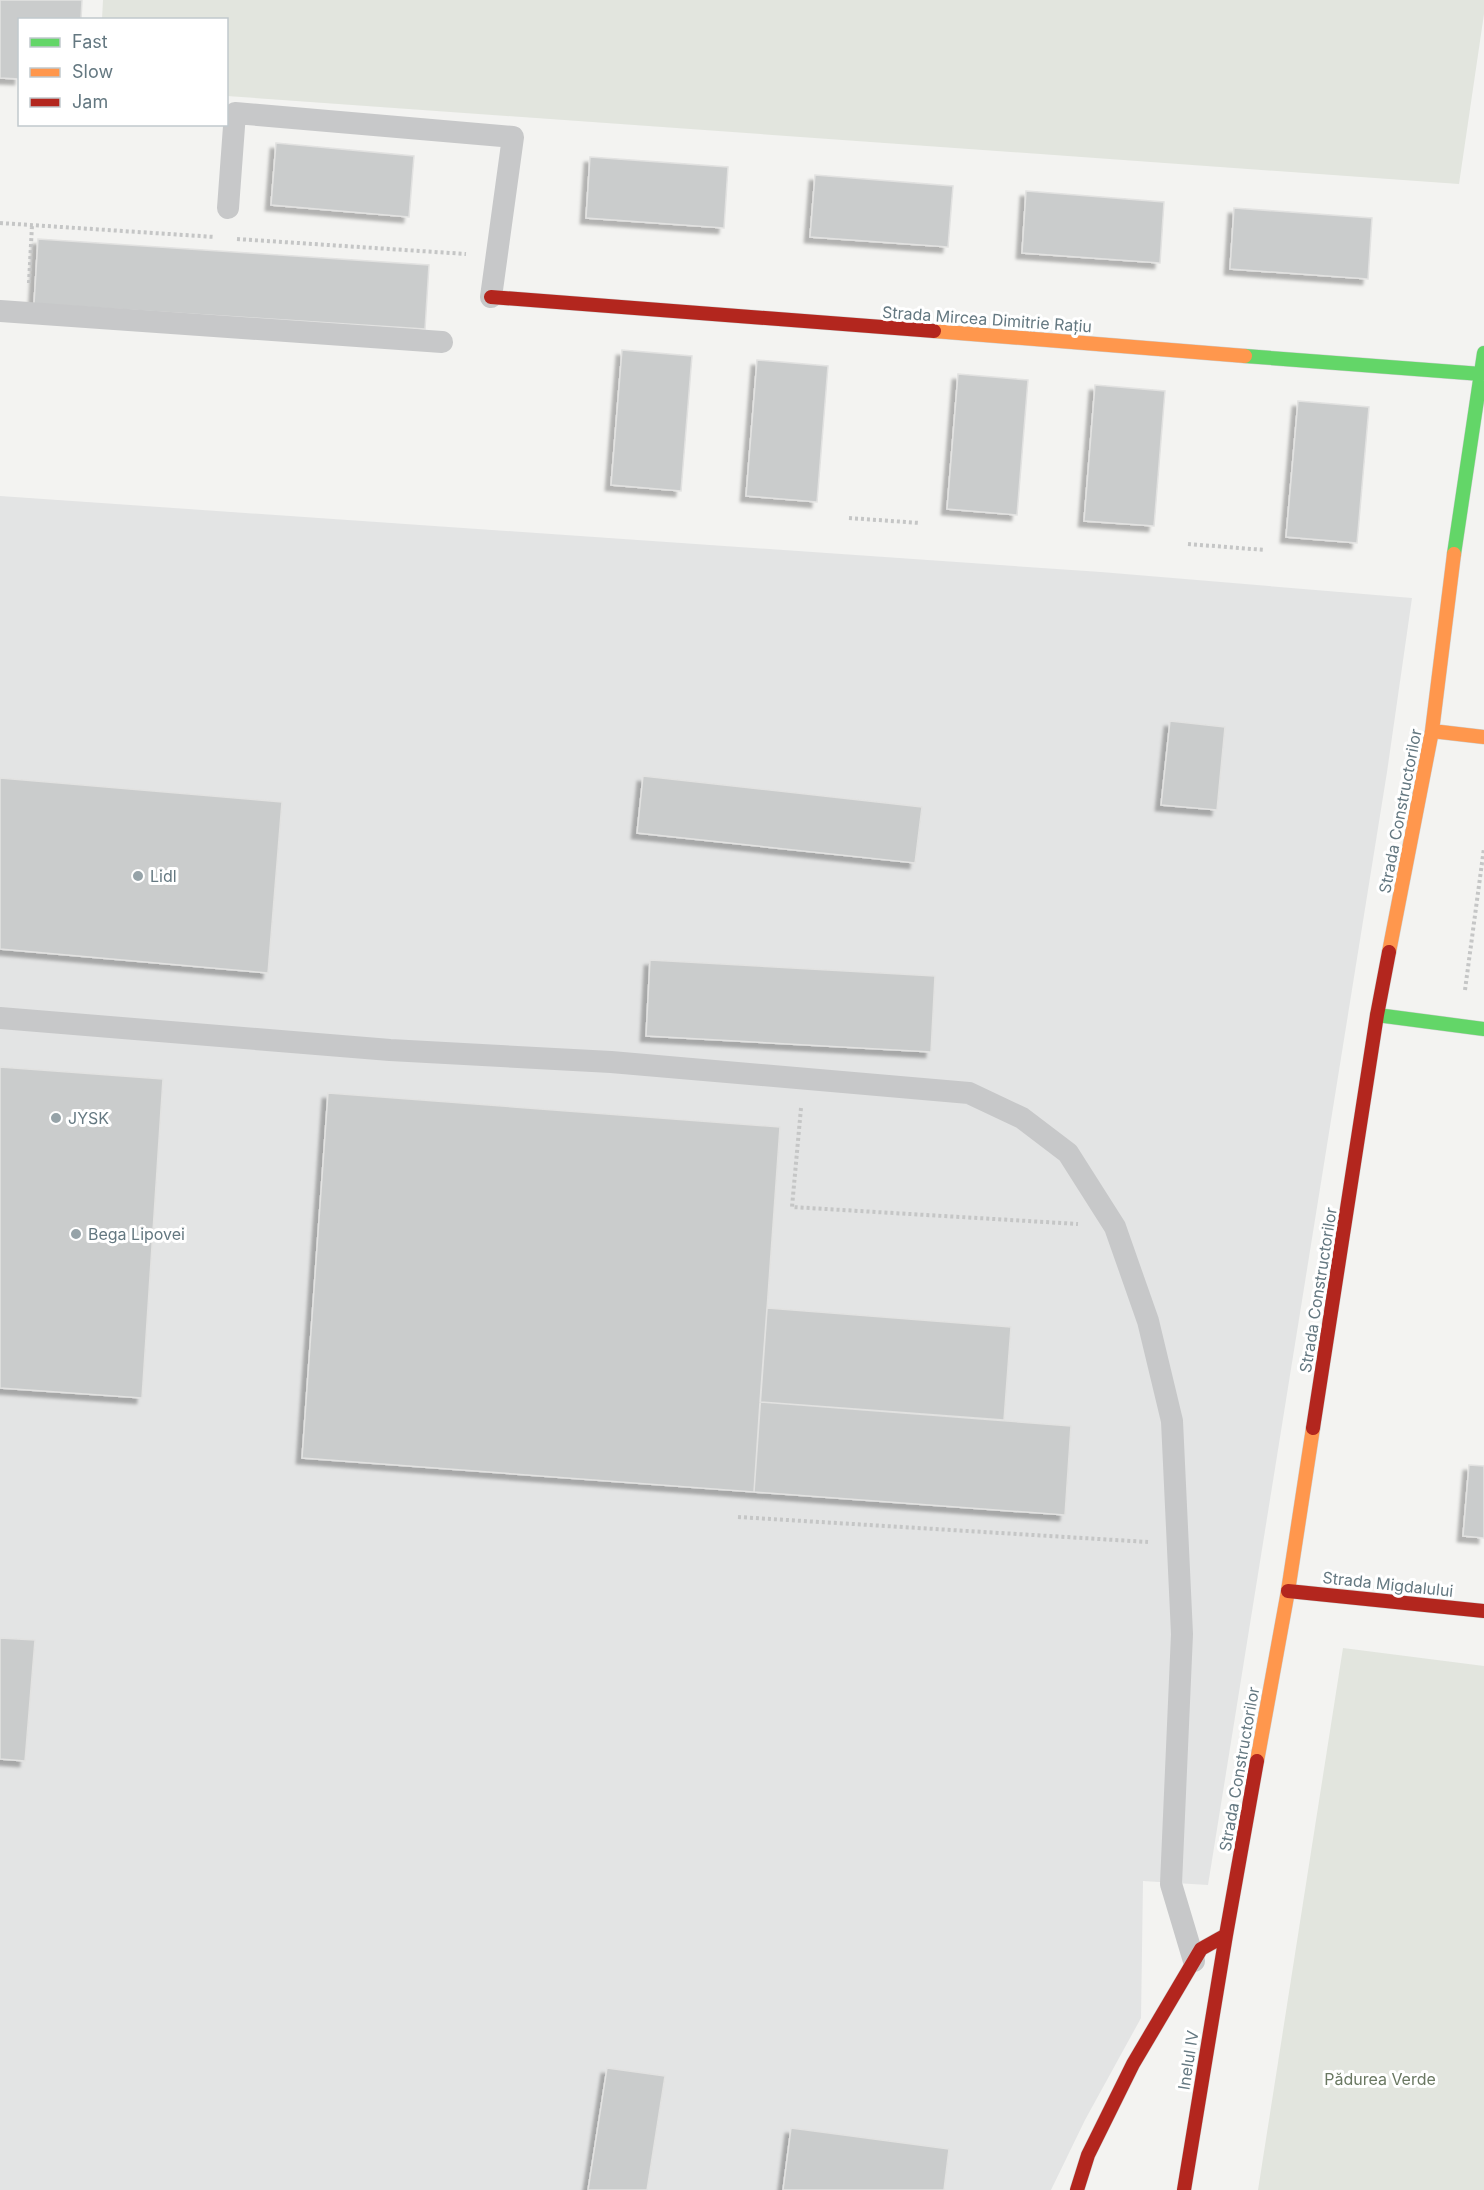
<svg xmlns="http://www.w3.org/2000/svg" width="1484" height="2190" font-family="Inter,sans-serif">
<defs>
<filter id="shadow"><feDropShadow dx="-5.5" dy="5.5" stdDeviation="1.5" flood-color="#0004"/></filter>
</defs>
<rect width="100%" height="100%" fill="#f3f3f1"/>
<path fill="#e3e4e4" d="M 0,496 L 1101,572 L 1412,598 L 1387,772 L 1208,1885 L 1143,1881 L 1141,2018 L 1085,2120 L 1051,2190 L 0,2190 Z"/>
<path fill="#e2e5de" d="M 103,0 L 1484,0 L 1484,14 L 1459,184 L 227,96 L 226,20 L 102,19 Z
M 1343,1648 L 1484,1666 L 1484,2190 L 1258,2190 Z"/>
<path fill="#cacccc" stroke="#e2e2e1" stroke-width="1.5" filter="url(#shadow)" d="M 0,0 L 82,0 L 81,20 L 20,20 L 20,79 L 0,78 Z
M 276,143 L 414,156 L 409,217 L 271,205 Z
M 590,157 L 728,167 L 724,228 L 586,218 Z
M 815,175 L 953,186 L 948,247 L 810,237 Z
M 1026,191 L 1164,202 L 1160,263 L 1022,253 Z
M 1234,208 L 1372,218 L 1368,279 L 1230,269 Z
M 38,239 L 429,265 L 425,329 L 34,304 Z
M 622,350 L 692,356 L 681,491 L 611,485 Z
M 757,360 L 828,366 L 817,502 L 746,496 Z
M 958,374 L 1028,380 L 1017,515 L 947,509 Z
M 1095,385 L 1165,391 L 1154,526 L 1084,521 Z
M 1298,401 L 1369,407 L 1357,543 L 1286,537 Z
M 1170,721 L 1225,727 L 1217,810 L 1161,805 Z
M 643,776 L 922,807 L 915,863 L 637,833 Z
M 0,778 L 282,802 L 268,973 L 0,949 Z
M 650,960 L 935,976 L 931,1052 L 646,1036 Z
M 0,1067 L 163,1079 L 142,1398 L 0,1388 Z
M 328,1093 L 780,1127 L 754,1492 L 302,1458 Z
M 767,1308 L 1011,1327 L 1004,1420 L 760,1402 Z
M 760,1402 L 1071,1426 L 1065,1515 L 754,1492 Z
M 1469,1465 L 1484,1466 L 1484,1538 L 1463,1536 Z
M 0,1638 L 35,1640 L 25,1761 L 0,1759 Z
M 607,2068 L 665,2076 L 647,2190 L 588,2190 Z
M 791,2128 L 949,2149 L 944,2190 L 783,2190 Z"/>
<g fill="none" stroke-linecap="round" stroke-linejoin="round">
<g stroke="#cfd1d1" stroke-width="15">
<path id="fast" d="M 1245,356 L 1481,374
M 1454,554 L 1484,353
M 1377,1015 L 1484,1029"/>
</g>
<g stroke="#cfd1d1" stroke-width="15">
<path id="slow" d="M 934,331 L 1245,356
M 1432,731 L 1484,737
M 1389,952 L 1432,731 L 1454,554
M 1257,1761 L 1288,1591 L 1313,1428"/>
</g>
<g stroke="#cfd1d1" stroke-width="15">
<path id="jam" d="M 491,297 L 934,331
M 1313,1428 L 1377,1015 L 1389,952
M 1288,1591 L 1484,1611
M 1077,2190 L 1088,2155 L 1133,2064 L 1201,1949 L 1226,1935
M 1184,2190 L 1226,1935 L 1257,1761"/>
</g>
<path stroke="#c5c6c6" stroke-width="4" stroke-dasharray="3 3" stroke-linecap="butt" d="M 0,223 L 215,237
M 237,239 L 466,254
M 29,283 L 32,225
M 849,518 L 920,523
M 1188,544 L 1265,550
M 1465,990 L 1484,848
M 801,1108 L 792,1207 L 1078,1224
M 738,1517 L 1148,1542"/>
<path stroke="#c7c8c9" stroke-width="22" d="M 228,208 L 235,113 L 513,137 L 491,297
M 0,311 L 442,342
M 0,1018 L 390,1050 L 611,1062 L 969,1093 L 1022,1118 L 1068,1153 L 1115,1227 L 1148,1321 L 1172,1421 L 1182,1634 L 1171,1884 L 1194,1961"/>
<use href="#fast" stroke="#63d668" stroke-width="14"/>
<use href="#slow" stroke="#ff974d" stroke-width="14"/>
<use href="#jam" stroke="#b3261e" stroke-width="14"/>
</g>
<g fill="#96a3a8" stroke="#fff" stroke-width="2">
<circle cx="138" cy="876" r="6"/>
<circle cx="56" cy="1118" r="6"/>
<circle cx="76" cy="1234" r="6"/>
</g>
<g text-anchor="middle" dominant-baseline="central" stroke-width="6" stroke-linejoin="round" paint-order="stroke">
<g font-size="16" fill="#647881" stroke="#fff">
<text transform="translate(987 319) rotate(4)">Strada Mircea Dimitrie Rațiu</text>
<text transform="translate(1400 811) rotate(-79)">Strada Constructorilor</text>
<text transform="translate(1318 1290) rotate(-81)">Strada Constructorilor</text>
<text transform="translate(1388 1584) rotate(6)">Strada Migdalului</text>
<text transform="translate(1239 1769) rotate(-80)">Strada Constructorilor</text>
<text transform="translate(1188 2060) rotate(-81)">Inelul IV</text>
</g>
<g font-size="16" fill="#647881" stroke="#fff" text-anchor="start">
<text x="150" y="876">Lidl</text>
<text x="68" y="1118">JYSK</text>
<text x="88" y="1234">Bega Lipovei</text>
</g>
<g font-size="16" fill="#6a7862" stroke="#fff">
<text x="1380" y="2079">Pădurea Verde</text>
</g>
</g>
<rect x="18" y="18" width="210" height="108" fill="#ffffff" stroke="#c1c9cd" stroke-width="1.5"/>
<rect x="30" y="38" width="30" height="9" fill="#63d668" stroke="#c1c9cd" stroke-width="1.5"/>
<text x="72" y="48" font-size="18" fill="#647881">Fast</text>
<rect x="30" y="68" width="30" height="9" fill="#ff974d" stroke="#c1c9cd" stroke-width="1.5"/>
<text x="72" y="78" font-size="18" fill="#647881">Slow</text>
<rect x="30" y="98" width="30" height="9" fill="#b3261e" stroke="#c1c9cd" stroke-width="1.5"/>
<text x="72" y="108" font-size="18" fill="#647881">Jam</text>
</svg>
